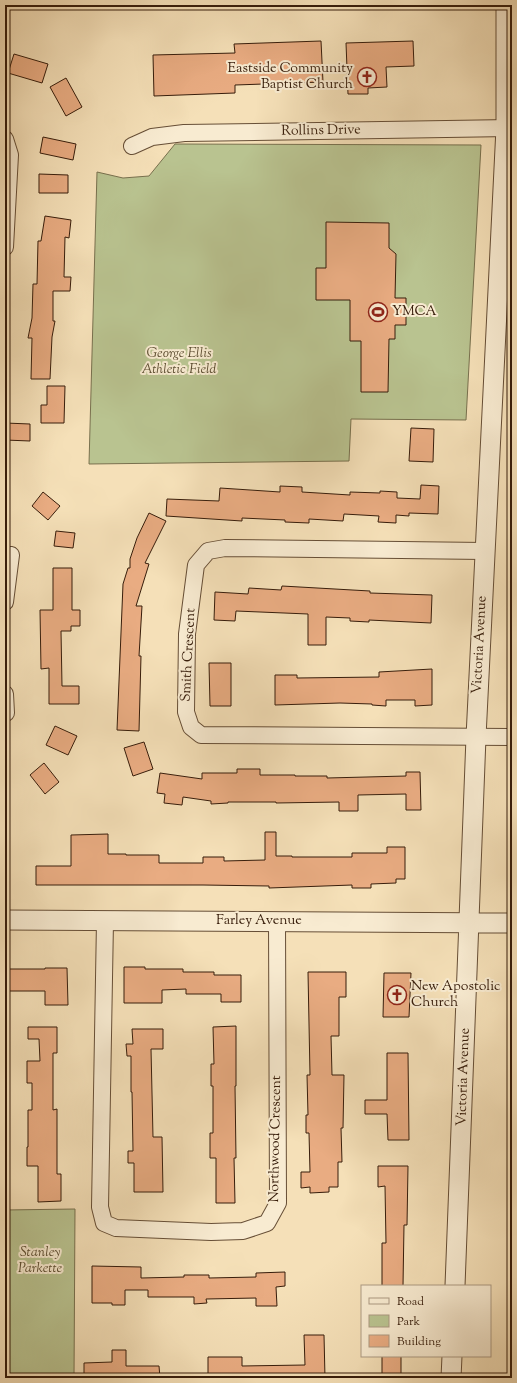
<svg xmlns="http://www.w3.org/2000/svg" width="517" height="1383" font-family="'Sorts Mill Goudy',serif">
<rect width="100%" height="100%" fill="#f5e0b8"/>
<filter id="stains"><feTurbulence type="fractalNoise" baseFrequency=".005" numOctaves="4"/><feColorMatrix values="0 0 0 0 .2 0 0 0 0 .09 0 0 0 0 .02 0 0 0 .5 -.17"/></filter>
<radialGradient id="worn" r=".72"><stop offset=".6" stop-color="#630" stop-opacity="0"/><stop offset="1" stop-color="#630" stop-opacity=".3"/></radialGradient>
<path fill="#b9c390" stroke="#78704e" d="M 175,144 L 481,145 L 466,420 L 351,419 L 349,461 L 89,464 L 97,172 L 123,178 L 149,176 Z
M 75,1209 L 74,1378 L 5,1378 L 5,1210 Z"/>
<path fill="#e9ac82" stroke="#371d0b" d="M 321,41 L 323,82 L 235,85 L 235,93 L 154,96 L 153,55 L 235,53 L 234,44 Z
M 413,41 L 414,66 L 386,67 L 387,87 L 368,88 L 368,94 L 348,94 L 346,43 Z
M 14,54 L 48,64 L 42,83 L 8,73 Z
M 66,78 L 82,107 L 66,116 L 50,87 Z
M 43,137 L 76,144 L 73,160 L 40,153 Z
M 39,174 L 68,175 L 68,193 L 39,193 Z
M 45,216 L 71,220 L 69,238 L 65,237 L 64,277 L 71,277 L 70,291 L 53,291 L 53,321 L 55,321 L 52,337 L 50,379 L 31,379 L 32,338 L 28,338 L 32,318 L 33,284 L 37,284 L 38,241 L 41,241 Z
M 326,222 L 389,223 L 389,248 L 396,254 L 395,298 L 406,298 L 406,325 L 395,325 L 395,339 L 389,339 L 388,392 L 361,392 L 361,341 L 350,341 L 350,300 L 316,300 L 316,268 L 326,268 Z
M 47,386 L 65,386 L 64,423 L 41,423 L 41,405 L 47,405 Z
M 5,423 L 30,424 L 30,441 L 5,440 Z
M 411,428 L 434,429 L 433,462 L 409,461 Z
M 421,485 L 439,486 L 438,514 L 409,513 L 409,516 L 396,515 L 396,523 L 378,522 L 379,516 L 344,514 L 343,521 L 309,519 L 309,523 L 285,522 L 285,520 L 242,518 L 242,521 L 166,516 L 167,499 L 219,501 L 220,488 L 280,492 L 280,486 L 302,487 L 302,492 L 350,495 L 350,492 L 380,493 L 380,491 L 397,492 L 397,498 L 420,499 Z
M 43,492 L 60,506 L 48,520 L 32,506 Z
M 149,513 L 166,521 L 145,563 L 149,564 L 136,606 L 142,606 L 139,656 L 141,656 L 139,731 L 117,730 L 123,584 L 128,568 L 130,568 L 130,559 L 137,538 Z
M 56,531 L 75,533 L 73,548 L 54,546 Z
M 53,568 L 72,568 L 72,610 L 80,610 L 80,626 L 71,626 L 71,631 L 61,631 L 62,686 L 79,686 L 79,704 L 49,704 L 49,668 L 41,669 L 40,610 L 53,610 Z
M 282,586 L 370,591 L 370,593 L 432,595 L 431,623 L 369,620 L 369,622 L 350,621 L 350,618 L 326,617 L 326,645 L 308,645 L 308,614 L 236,611 L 235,621 L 214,620 L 215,592 L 248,594 L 249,588 L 281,590 Z
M 209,663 L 231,663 L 231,706 L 210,706 Z
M 432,669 L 432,705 L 415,706 L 415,700 L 386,700 L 386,706 L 372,705 L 372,704 L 340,703 L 275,705 L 275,675 L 297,675 L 297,678 L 379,677 L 379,672 Z
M 55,726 L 77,736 L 68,755 L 46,745 Z
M 144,742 L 153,769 L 133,776 L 124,748 Z
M 44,763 L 59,782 L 45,794 L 30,775 Z
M 237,769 L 260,769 L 260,775 L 295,775 L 295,776 L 327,776 L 327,778 L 406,776 L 406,772 L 420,772 L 421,810 L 406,810 L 406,794 L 358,795 L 358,811 L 339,811 L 339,802 L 276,803 L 276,802 L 228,802 L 228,803 L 211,804 L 211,801 L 183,797 L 182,805 L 164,803 L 165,794 L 157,793 L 160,773 L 202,779 L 202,773 L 237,773 Z
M 265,832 L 276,832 L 276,856 L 292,856 L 292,857 L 352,857 L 352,853 L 387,853 L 387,847 L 405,847 L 405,879 L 396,879 L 396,883 L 371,884 L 371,888 L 352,888 L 352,885 L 269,888 L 269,886 L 203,885 L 36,885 L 36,866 L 71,866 L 71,835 L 108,834 L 108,854 L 126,854 L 126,855 L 159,855 L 159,863 L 203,863 L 203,857 L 224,857 L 224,861 L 265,860 Z
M 124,967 L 145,967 L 145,969 L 183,969 L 183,972 L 214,972 L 214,975 L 241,975 L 241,1002 L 221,1002 L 221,994 L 186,994 L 186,989 L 162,990 L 162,1003 L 124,1003 Z
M 45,968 L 67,968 L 68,1005 L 45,1005 L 45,991 L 5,991 L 5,969 L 45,969 Z
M 308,972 L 346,972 L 346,997 L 339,997 L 339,1036 L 331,1036 L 332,1075 L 344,1075 L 343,1128 L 341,1128 L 342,1162 L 338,1162 L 338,1187 L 329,1187 L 329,1192 L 310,1193 L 310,1187 L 301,1188 L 301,1172 L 310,1172 L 309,1133 L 306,1133 L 306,1115 L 308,1115 L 307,1075 L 310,1075 Z
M 384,973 L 411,973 L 409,1017 L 383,1017 Z
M 236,1026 L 236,1086 L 235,1086 L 236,1158 L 234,1158 L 235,1203 L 216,1203 L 216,1158 L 210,1158 L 210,1133 L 213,1133 L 213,1086 L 211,1086 L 211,1064 L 214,1064 L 213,1027 Z
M 28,1027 L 57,1027 L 57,1053 L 53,1053 L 53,1110 L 57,1109 L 57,1174 L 61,1174 L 61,1201 L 38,1202 L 38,1166 L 27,1166 L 27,1147 L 28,1147 L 28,1110 L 32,1110 L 32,1083 L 27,1083 L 27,1061 L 40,1061 L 39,1039 L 28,1039 Z
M 132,1029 L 163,1029 L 163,1049 L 151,1049 L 153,1137 L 162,1137 L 163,1192 L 134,1192 L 134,1163 L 128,1163 L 128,1151 L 133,1151 L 132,1092 L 131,1092 L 131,1056 L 127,1056 L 126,1044 L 133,1044 Z
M 387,1053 L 408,1053 L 409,1140 L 388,1140 L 387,1114 L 365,1114 L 365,1100 L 387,1100 Z
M 378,1166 L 408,1166 L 407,1225 L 404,1225 L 403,1286 L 382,1286 L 382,1243 L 386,1243 L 385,1186 L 378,1187 Z
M 92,1266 L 141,1267 L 141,1278 L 184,1277 L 184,1275 L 209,1275 L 209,1278 L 256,1277 L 256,1273 L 285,1272 L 285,1286 L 276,1287 L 277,1306 L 256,1306 L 256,1298 L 206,1299 L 207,1303 L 194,1304 L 194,1297 L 148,1297 L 148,1290 L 125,1290 L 125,1305 L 112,1305 L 112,1303 L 92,1303 Z
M 304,1335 L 324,1335 L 325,1378 L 208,1378 L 208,1357 L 242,1357 L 242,1366 L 305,1365 Z
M 112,1350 L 126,1350 L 126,1366 L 159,1366 L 160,1378 L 84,1378 L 84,1363 L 112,1362 Z
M 382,1356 L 401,1356 L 401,1378 L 382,1378 Z"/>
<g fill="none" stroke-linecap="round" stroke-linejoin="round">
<g stroke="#664e36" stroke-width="18">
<path id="minor" d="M 5,139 L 10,155 L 5,247
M 132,146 L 152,137 L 184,133 L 512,128
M 485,551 L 225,548 L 208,551 L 196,565 L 187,634 L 186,712 L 191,727 L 201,735 L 512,737
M 5,602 L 11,555
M 5,694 L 6,713
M 105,921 L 100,1207 L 104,1223 L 116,1228 L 211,1232 L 243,1231 L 267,1223 L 278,1203 L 277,921"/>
</g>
<g stroke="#664e36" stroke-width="21">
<path id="tertiary" d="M 5,920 L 512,923
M 455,1286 L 476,737 L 506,128 L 506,5
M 451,1378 L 452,1356"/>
</g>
<use href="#minor" stroke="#f8ebd1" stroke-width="16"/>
<use href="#tertiary" stroke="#f8ebd1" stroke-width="19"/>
</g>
<defs>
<g id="church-ring" transform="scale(1)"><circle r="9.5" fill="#f8ebd1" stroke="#8f2418" stroke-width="1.5"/><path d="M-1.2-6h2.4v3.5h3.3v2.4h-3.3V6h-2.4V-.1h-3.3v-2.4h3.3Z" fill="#8f2418"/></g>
<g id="stadium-ring" transform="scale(1)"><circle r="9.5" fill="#f8ebd1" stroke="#8f2418" stroke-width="1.5"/><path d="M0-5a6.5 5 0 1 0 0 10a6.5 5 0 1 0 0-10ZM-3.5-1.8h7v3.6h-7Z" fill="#8f2418"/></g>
</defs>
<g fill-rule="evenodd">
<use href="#church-ring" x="367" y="77"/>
<use href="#stadium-ring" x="378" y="312"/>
<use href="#church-ring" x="397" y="995"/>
</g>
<g text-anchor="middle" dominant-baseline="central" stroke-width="4" stroke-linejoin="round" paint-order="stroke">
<g font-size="14" fill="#371d0b" stroke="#f8ebd1" text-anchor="start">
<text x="353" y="69" text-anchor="end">Eastside Community<tspan x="353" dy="16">Baptist Church</tspan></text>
<text x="392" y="312">YMCA</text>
<text x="411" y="987">New Apostolic<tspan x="411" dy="16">Church</tspan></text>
</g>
<g font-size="14" fill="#371d0b" stroke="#f8ebd1">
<text transform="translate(321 131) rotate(-1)">Rollins Drive</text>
<text transform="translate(480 645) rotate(-87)">Victoria Avenue</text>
<text transform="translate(189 655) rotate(-87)">Smith Crescent</text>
<text x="259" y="921">Farley Avenue</text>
<text transform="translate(464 1077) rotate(-88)">Victoria Avenue</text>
<text transform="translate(276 1139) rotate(-89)">Northwood Crescent</text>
</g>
<g font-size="14" font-style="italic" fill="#5e4f33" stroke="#f8ebd1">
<text x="179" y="354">George Ellis<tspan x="179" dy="16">Athletic Field</tspan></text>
<text x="40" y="1253">Stanley<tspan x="40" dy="16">Parkette</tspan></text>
</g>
</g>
<rect width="517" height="1383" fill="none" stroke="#f5e0b8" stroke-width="20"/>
<rect x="6" y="6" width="505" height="1371" fill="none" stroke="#371d0b" stroke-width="2"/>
<rect x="10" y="10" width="497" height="1363" fill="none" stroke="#371d0b"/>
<rect x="361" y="1285" width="130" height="72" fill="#f8ebd1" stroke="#ab9982"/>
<rect x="369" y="1298" width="20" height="6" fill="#f8ebd1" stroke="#ab9982"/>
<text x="397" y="1305" font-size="12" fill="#371d0b">Road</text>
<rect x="369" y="1315" width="20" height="12" fill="#b9c390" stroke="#ab9982"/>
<text x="397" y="1325" font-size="12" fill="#371d0b">Park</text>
<rect x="369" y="1335" width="20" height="12" fill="#e9ac82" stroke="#ab9982"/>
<text x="397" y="1345" font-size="12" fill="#371d0b">Building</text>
<rect width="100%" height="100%" filter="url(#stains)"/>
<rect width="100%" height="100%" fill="url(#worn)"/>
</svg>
